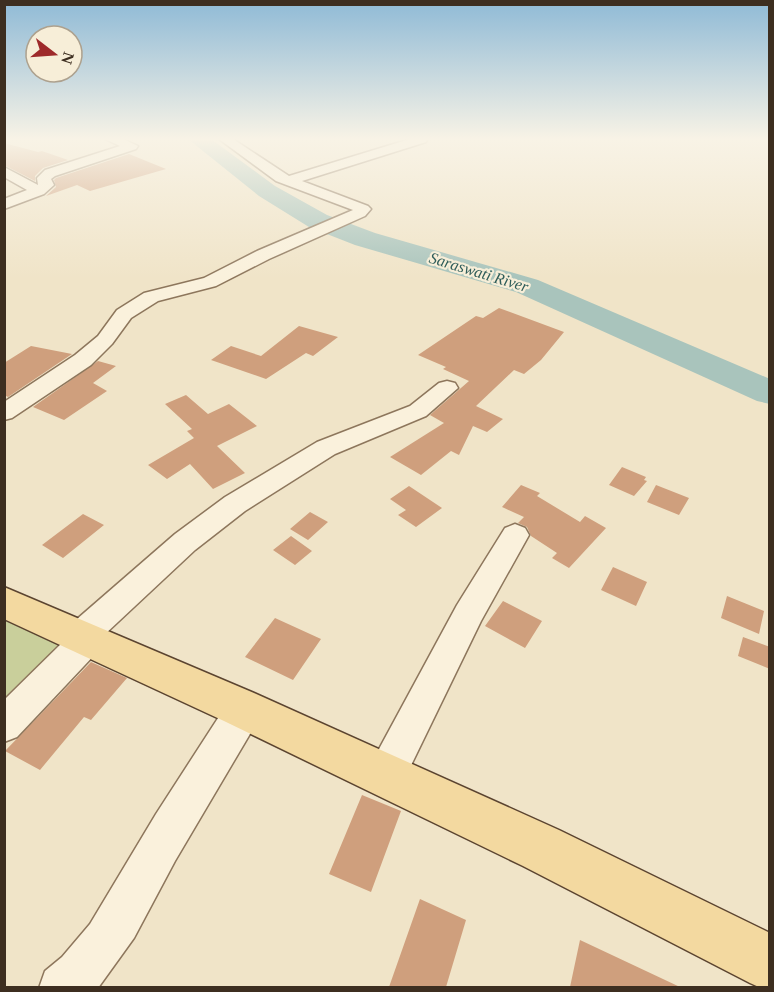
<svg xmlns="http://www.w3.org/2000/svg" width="774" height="992" font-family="Georgia,serif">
<rect width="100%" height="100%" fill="#f0e4c8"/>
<path fill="#c9cf9b" d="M 4,608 L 94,646 L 11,739 L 5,736 Z"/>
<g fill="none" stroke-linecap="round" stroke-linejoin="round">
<path fill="#a9c4bc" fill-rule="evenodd" d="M 188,139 L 211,139 L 275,186 L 327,215 L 375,233 L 538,280 L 770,379 L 770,404 L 757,401 L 516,292 L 355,245 L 309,227 L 259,196 Z"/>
</g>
<path fill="#cf9f7d" d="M 4,143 L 38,152 L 42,151 L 68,160 L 43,168 L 35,176 L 35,181 L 4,165 Z
M 129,154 L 166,169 L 90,191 L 77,185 L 46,196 L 56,187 L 54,180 L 56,178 Z
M 499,308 L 564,332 L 541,360 L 524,374 L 514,370 L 476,406 L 503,419 L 487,432 L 473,426 L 459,455 L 451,451 L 421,475 L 390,457 L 444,423 L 430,415 L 469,381 L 443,369 L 446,367 L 418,355 L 476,316 L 483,318 Z
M 299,326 L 338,337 L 313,356 L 306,353 L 266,379 L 211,360 L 231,346 L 261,356 Z
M 31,346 L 72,354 L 8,397 L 4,395 L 4,363 Z
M 98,361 L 116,366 L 93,383 L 107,391 L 64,420 L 33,407 Z
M 186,395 L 208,414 L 229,404 L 257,426 L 217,446 L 245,473 L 213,489 L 190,464 L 167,479 L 148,465 L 194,438 L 187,431 L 192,429 L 165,404 Z
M 622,467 L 646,477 L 644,480 L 647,481 L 634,496 L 609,485 Z
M 521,485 L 540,493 L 537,496 L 580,522 L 585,516 L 606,528 L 569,568 L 552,558 L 557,553 L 531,536 L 527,527 L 518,523 L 524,517 L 502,507 Z
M 656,485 L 689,498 L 679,515 L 647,502 Z
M 409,486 L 442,508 L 416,527 L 398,515 L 406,510 L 390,499 Z
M 310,512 L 328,522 L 308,540 L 290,529 Z
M 83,514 L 104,525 L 63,558 L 42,545 Z
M 291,536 L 312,551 L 295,565 L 273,550 Z
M 613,567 L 647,582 L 636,606 L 601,590 Z
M 727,596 L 764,611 L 759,634 L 721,618 Z
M 503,601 L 542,621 L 525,648 L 485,626 Z
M 275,618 L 321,639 L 293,680 L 245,657 Z
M 743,637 L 770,647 L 770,669 L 738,656 Z
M 91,662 L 127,678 L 91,720 L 84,717 L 40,770 L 5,751 Z
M 362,795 L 401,811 L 371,892 L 329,874 Z
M 420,899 L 466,920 L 446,987 L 389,987 Z
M 580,940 L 680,987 L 570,987 Z"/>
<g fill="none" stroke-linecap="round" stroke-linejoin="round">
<g stroke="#8d765c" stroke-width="3">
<path id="minor" d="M 105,139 L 123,139 L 138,146 L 136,149 L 55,176 L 51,179 L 54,185 L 44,194 L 4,209 L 4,199 L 27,190 L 4,177 L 4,167 L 38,185 L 37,178 L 45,170 L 120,146 Z
M 219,139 L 233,139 L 289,176 L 410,139 L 428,139 L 426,142 L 302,181 L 368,206 L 371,209 L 365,216 L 269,259 L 216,286 L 158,301 L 131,318 L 112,344 L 91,365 L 12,418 L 4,420 L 4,402 L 75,355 L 98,336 L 117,310 L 144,293 L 204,278 L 257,251 L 353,210 L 276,181 Z
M 447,381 L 455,383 L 458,388 L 426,416 L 335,454 L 245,511 L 195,550 L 103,636 L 104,639 L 100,649 L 17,737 L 4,742 L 4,700 L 66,639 L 65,636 L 69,626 L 175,534 L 225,497 L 317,442 L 410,406 L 439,383 Z
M 515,524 L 525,528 L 529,535 L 481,621 L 400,788 L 386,794 L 372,788 L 367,775 L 372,762 L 457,605 L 505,528 Z
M 244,693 L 257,698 L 262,710 L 257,722 L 175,861 L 134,938 L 98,988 L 39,988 L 45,971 L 62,957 L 90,924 L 156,814 L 231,698 Z"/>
</g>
<g stroke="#5b4430" stroke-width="3">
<path id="primary" d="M 4,587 L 254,693 L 559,830 L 770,933 L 770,988 L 761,988 L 750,983 L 523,866 L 224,721 L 4,619 Z"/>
</g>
<use href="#minor" fill="#faf1dc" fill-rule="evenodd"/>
<use href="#primary" fill="#f3d9a0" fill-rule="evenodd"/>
</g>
<linearGradient id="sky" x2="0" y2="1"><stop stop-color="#8fbad6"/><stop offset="0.5" stop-color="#f8f3e6"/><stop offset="1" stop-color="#f8f3e6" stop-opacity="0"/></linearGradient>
<rect width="774" height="278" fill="url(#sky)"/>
<g text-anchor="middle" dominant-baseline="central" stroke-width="4.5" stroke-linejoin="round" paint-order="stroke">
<g font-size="16" font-style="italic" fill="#2f5d5a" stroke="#f7eed8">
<text transform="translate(479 272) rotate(17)">Saraswati River</text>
</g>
</g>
<rect width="774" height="992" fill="none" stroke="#3d2e20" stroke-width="12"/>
<g transform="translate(54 54) rotate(107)"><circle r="28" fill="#f7eed8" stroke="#ada18e" stroke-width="1.5"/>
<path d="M0-4.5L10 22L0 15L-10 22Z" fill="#9e2a2b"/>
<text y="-9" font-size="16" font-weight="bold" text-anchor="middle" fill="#3d2e20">N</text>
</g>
</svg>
